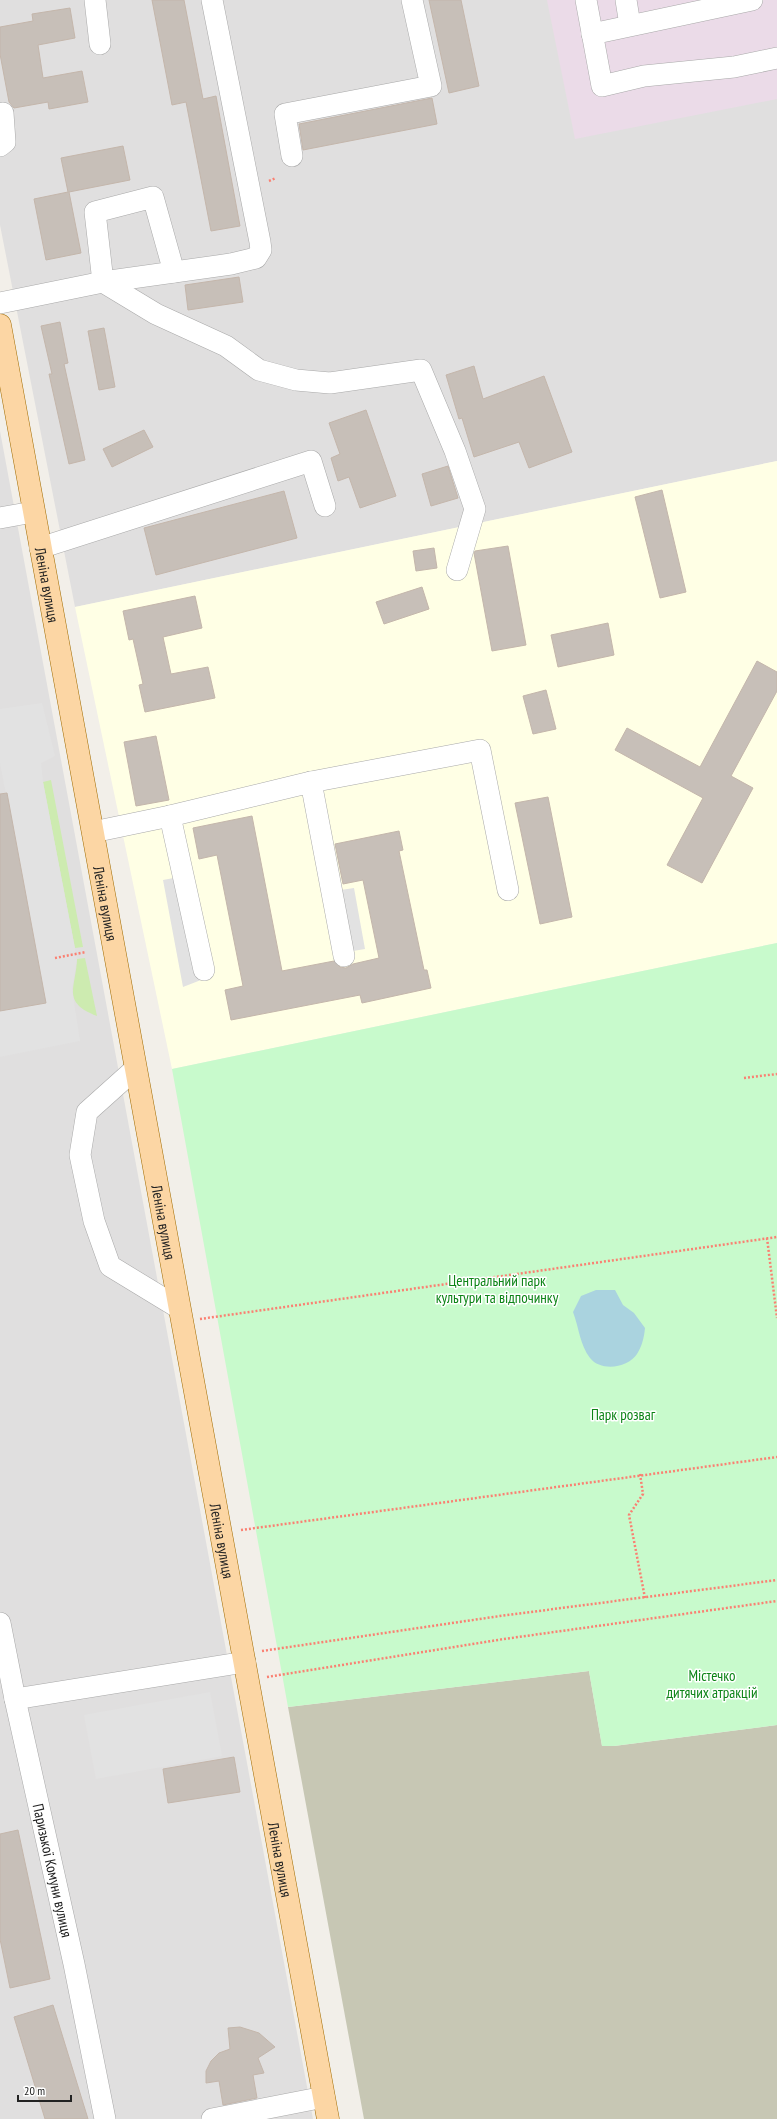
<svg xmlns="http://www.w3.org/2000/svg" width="777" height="2119" font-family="'PT Sans Narrow',sans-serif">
<rect width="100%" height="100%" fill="#f2efe9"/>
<path fill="#e0dfdf" d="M 0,0 L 777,0 L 777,461 L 75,607 L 0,225 Z
M 0,431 L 313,2119 L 0,2119 Z"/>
<path fill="#ebdbe8" d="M 547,0 L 777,0 L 777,99 L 575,139 Z"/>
<path fill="#ffffe5" d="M 777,461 L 777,943 L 172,1069 L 75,607 Z"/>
<path fill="#c7c7b4" d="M 589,1671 L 602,1746 L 614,1746 L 777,1725 L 777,2119 L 364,2119 L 288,1707 Z"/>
<path fill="#cdebb0" d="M 51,780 L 83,947 L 75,948 L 43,782 Z
M 85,958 L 97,1016 C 61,1002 76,988 77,959 Z"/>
<path fill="#c8facc" d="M 777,943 L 777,1725 L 614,1746 L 602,1746 L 589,1671 L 288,1707 L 172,1069 Z"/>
<path fill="#e2e2e2" d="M 42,703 L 55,756 L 41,763 L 43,782 L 77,959 L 72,989 L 80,1041 L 0,1057 L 0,1011 L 46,1003 L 0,763 L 0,709 Z
M 179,877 L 201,980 L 183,987 L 163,880 Z
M 354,888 L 365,949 L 353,951 L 341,890 Z
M 210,1692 L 222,1756 L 96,1779 L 84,1715 Z"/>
<path fill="#aad3df" d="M 596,1290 L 615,1290 L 623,1305 L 634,1313 L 645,1328 C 644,1338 642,1346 637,1354 C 628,1368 601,1372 590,1358 C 580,1345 579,1328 573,1312 L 581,1296 Z"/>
<path fill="#c7bfb8" stroke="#c4b6ab" d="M 152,0 L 184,0 L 203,99 L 216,96 L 240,226 L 211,231 L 186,102 L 172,105 Z
M 429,0 L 461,0 L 479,86 L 449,93 Z
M 70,8 L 75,38 L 38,45 L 43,78 L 82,71 L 88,102 L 49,109 L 48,102 L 14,108 L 9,102 L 0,54 L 0,27 L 33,21 L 32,14 Z
M 432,98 L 437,124 L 303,150 L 299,124 Z
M 123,146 L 130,180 L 69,192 L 81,253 L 46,260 L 34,199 L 68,192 L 61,158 Z
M 239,277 L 243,302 L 188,310 L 185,285 Z
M 60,322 L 68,363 L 64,364 L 85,460 L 69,464 L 49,374 L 52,374 L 41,326 Z
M 104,328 L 115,387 L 99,390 L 88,331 Z
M 474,366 L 483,399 L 544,376 L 572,452 L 529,468 L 519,442 L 474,457 L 462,418 L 459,419 L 446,375 Z
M 366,410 L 396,496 L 360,508 L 349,477 L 338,481 L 331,458 L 340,454 L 329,423 Z
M 144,430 L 153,447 L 112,467 L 103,449 Z
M 448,466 L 458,498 L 431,506 L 422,474 Z
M 662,490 L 686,592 L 660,598 L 635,497 Z
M 284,491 L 297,538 L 156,575 L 144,528 Z
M 508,546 L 526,645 L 492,651 L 474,553 L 475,551 Z
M 434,548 L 437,568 L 416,571 L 413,551 Z
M 422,587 L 429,609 L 384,624 L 376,602 Z
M 195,596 L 202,628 L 163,637 L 171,674 L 208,667 L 215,698 L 145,712 L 139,685 L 143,684 L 133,639 L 129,640 L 123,611 Z
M 608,623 L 614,655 L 558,667 L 551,635 Z
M 757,661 L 777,672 L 777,691 L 731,776 L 753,788 L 702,883 L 667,865 L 703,798 L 615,750 L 627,728 L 700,767 Z
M 546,690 L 556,729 L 533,734 L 523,696 Z
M 156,736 L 169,800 L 136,806 L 124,742 Z
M 7,793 L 46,1003 L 0,1011 L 0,794 Z
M 548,797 L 572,917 L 540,924 L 515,803 Z
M 252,816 L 282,971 L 334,961 L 340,967 L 346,968 L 353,964 L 379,958 L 363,880 L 343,884 L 335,844 L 399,831 L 403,850 L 399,851 L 424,970 L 427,970 L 431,988 L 362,1003 L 360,995 L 231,1020 L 225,990 L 243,986 L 217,855 L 199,859 L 193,828 Z
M 234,1757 L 240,1792 L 168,1803 L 163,1769 Z
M 18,1830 L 50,1979 L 10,1988 L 0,1939 L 0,1834 Z
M 53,2005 L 88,2119 L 45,2119 L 14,2017 Z
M 240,2027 L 259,2033 L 275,2047 L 258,2058 L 264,2073 L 253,2075 L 257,2098 L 223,2105 L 219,2081 L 206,2083 L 206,2071 L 211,2061 L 219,2053 L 230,2049 L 228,2028 Z"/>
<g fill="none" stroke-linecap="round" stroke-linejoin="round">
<g stroke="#a9a9a9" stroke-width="22">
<g id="minor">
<path d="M 95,0 L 100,44"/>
<path d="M 586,0 L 602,86 L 644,76 L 734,67 L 777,58"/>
<path d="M 626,0 L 630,25"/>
<path d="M 592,34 L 752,0"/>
<path d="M 0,146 L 5,142 L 3,113"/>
<path d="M 292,156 L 285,114 L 431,86 L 412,0"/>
<path d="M 174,272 L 153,197 L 95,212 L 103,282 L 156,314 L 226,346 L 259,370 L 296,380 L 330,383 L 421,370 L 455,451 L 475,509 L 457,570"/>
<path d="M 0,303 L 103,282 L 231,264 L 256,258 L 261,250 L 260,242 L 212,0"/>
<path d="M 0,518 L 33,512"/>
<path d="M 40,548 L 311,461 L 325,506"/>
<path d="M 311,782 L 480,750 L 508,890"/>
<path d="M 170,816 L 311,782 L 344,956"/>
<path d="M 93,832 L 170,816 L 204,970"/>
<path d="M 135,1069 L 87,1112 L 80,1155 L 94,1221 L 110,1266 L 179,1308"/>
<path id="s1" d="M 0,1623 L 15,1699 L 74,1964 L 105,2119"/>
<path d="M 15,1699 L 245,1662"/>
<path d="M 212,2119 L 324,2097"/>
</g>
</g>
<g stroke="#a06b00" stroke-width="23">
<g id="major">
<path id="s2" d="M 0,325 L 328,2119"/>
</g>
</g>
<path stroke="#fa8072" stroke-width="2.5" stroke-dasharray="2 2" stroke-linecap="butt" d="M 269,181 L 276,178
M 55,958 L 86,952
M 744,1078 L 777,1074
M 767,1238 L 777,1318
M 200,1319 L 777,1237
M 640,1474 L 643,1494 L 629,1515 L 645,1598
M 241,1530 L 777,1457
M 262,1651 L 500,1616 L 777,1580
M 267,1677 L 504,1639 L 777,1601"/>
<use href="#minor" stroke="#fff" stroke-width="21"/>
<use href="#major" stroke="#fcd6a4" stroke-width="22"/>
</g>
<g text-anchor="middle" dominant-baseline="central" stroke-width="3" stroke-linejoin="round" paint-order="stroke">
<g font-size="15" fill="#222" stroke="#fff">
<text stroke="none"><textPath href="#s2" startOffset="264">Леніна вулиця</textPath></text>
<text stroke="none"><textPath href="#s2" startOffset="588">Леніна вулиця</textPath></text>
<text stroke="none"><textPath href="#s2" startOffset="912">Леніна вулиця</textPath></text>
<text stroke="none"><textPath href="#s2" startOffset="1236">Леніна вулиця</textPath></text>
<text stroke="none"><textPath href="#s2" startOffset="1560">Леніна вулиця</textPath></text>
<text stroke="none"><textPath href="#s1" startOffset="253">Паризької Комуни вулиця</textPath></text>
</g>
<g font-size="15" fill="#0c8416" stroke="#fff">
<text x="497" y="1280">Центральний парк<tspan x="497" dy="17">культури та відпочинку</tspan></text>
<text x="623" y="1414">Парк розваг</text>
<text x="712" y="1675">Містечко<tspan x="712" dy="17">дитячих атракцій</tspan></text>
</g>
</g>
<path d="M18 2095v6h53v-6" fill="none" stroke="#222222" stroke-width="2"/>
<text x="24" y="2095" font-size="12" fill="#222222" stroke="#ffffff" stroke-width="3" paint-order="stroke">20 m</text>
</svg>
